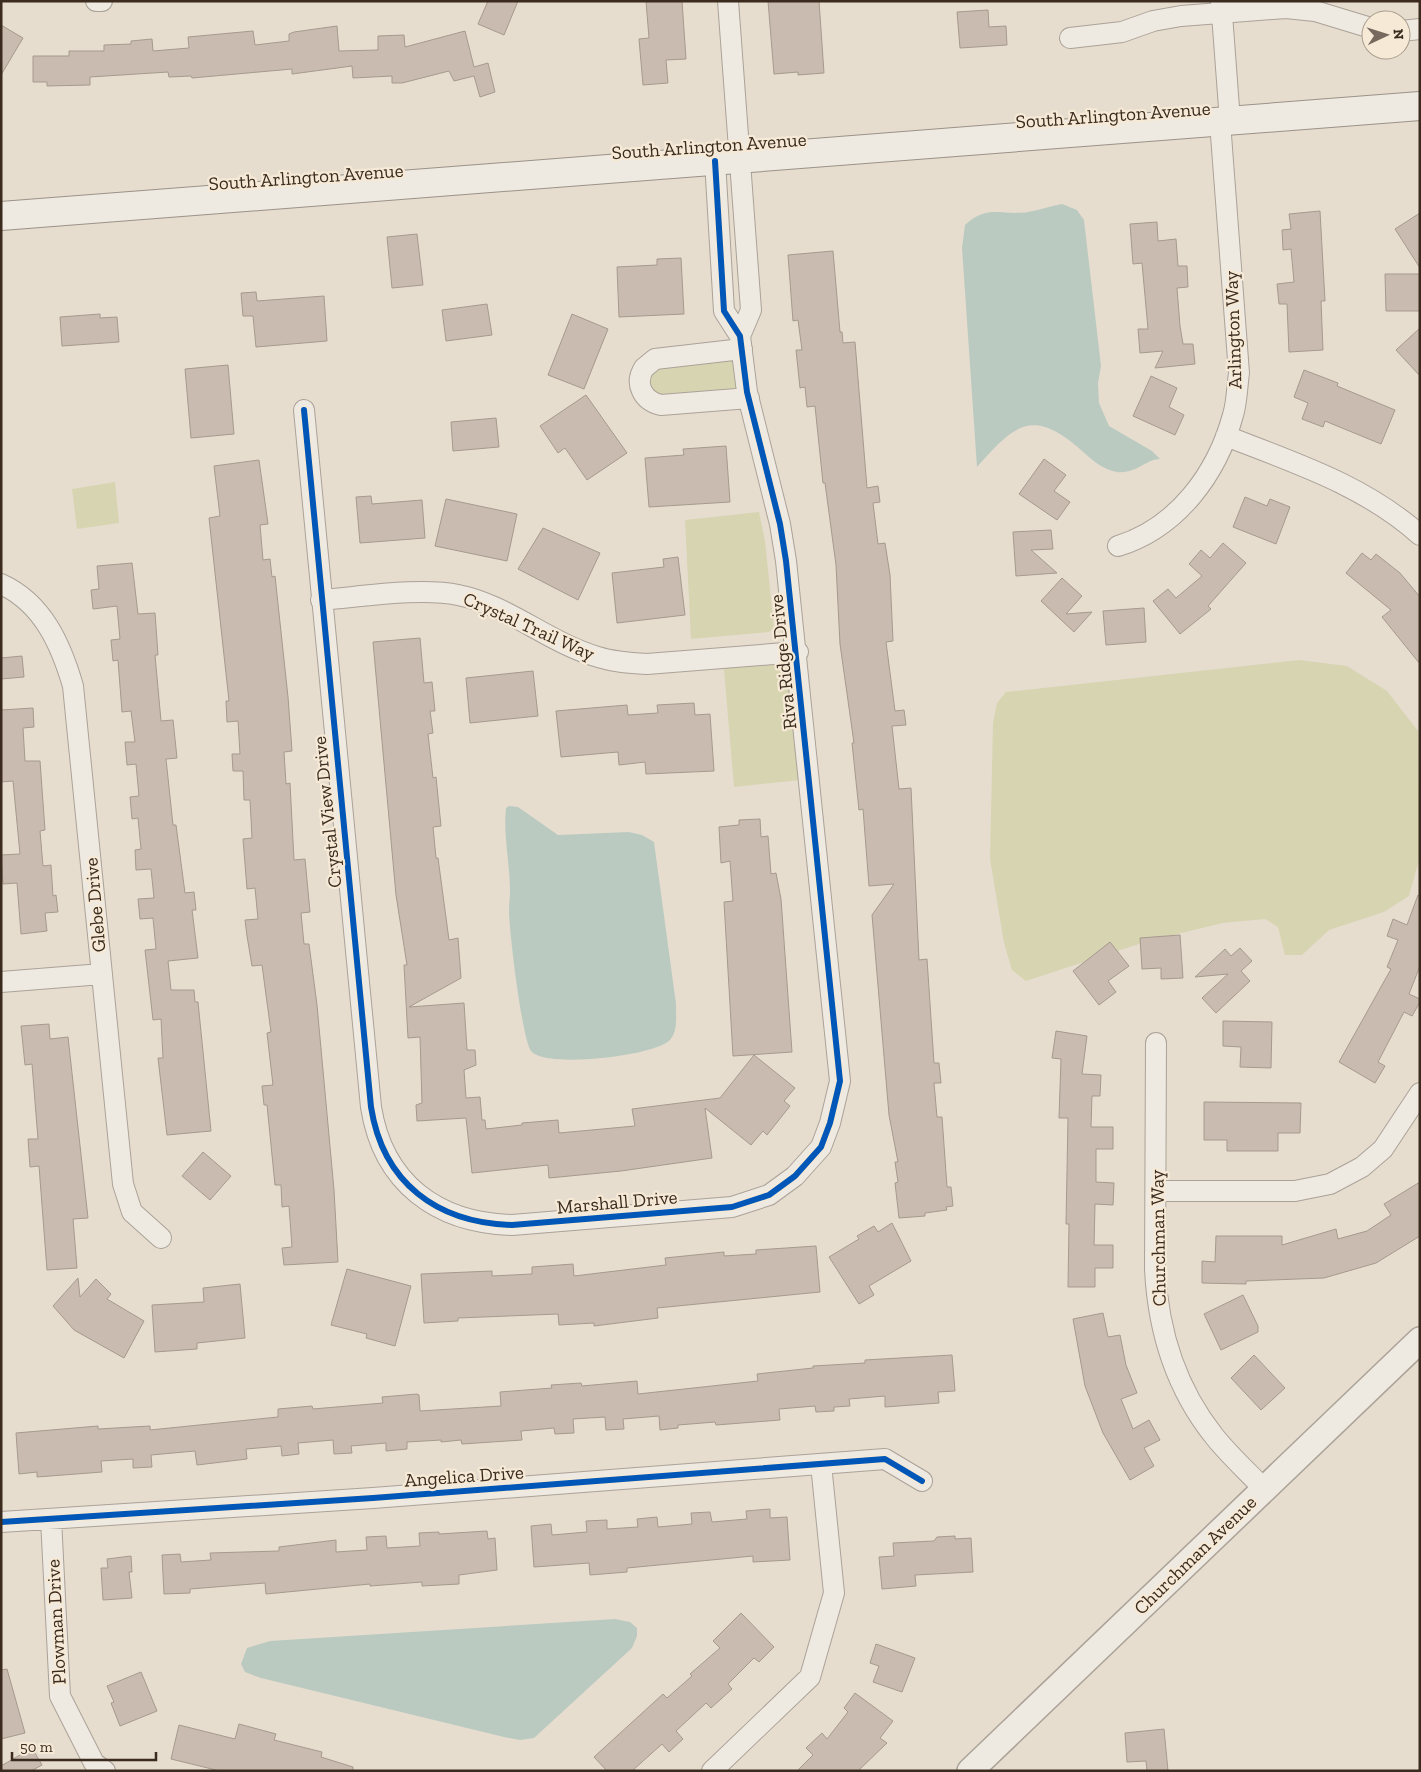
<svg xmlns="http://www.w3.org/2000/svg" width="1421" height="1772" font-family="'Zilla Slab',serif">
<rect width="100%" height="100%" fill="#e6ddcf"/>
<path fill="#d7d4b2" d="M 742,349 L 747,392 L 670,405 L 640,383 L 641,372 Z
M 115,482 L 119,523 L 77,529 L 72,489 Z
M 759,512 L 765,541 L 774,628 L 769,632 L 691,639 L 685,520 Z
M 798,652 L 810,779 L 734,787 L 723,658 Z
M 1299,660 L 1347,666 L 1387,691 L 1418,731 L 1420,857 L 1409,896 L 1384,912 L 1329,930 L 1302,955 L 1285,955 L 1278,927 L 1265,919 L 1223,923 L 1148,941 L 1026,981 L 1012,970 L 1004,943 L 990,859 L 993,723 L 997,703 L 1006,692 Z"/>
<path fill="#bbcac0" d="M 1062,204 L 1077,210 L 1084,220 L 1101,366 L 1098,383 L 1099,403 L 1109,426 L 1152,451 L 1160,459 C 1146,459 1137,474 1117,472 C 1103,470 1091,459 1081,450 C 1032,407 1014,425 977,467 L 962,248 L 965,225 C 988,204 1001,216 1028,212 C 1039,210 1051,206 1062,204 Z
M 509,806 L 518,807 L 558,835 L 629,832 L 642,835 L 654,842 L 676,1004 C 676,1017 678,1031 670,1040 C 655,1056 545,1069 531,1051 C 522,1039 509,930 509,910 C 509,904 510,897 510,891 C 510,863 503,836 506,808 Z
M 615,1619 L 630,1622 L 637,1628 L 637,1636 L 632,1648 L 534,1738 L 520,1740 L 504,1737 L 261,1678 L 245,1672 L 241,1664 L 247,1648 L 270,1641 Z"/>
<path fill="#cabbb0" stroke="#a6998e" d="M 488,1 L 518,1 L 504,35 L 478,24 Z
M 646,1 L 682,1 L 686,59 L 666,60 L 668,83 L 643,85 L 639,39 L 649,38 Z
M 768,1 L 819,1 L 824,73 L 798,75 L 798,72 L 774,74 Z
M 988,10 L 989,27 L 1006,26 L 1007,45 L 960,48 L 957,12 Z
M 1,25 L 23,38 L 1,75 Z
M 337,26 L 339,51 L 378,50 L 378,36 L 404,35 L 405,47 L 465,31 L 474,67 L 488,63 L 495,92 L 480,97 L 474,76 L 454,81 L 449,71 L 402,83 L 392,83 L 392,76 L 353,78 L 352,66 L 292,74 L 292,69 L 192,78 L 191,76 L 169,77 L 168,72 L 90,77 L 90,85 L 47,86 L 47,82 L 33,82 L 33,56 L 69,56 L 69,51 L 104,51 L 104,45 L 131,44 L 131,41 L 152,39 L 153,51 L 189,48 L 188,37 L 253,31 L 255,45 L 289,41 L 289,34 L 294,32 Z
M 1320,211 L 1325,301 L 1321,301 L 1323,350 L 1289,352 L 1287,304 L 1279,304 L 1277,284 L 1294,282 L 1291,249 L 1283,250 L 1282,230 L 1291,229 L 1289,214 Z
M 1420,213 L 1420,268 L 1395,229 Z
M 1157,222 L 1158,241 L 1176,239 L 1178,266 L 1187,266 L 1188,287 L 1177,288 L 1180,326 L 1183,344 L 1193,344 L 1195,364 L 1155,368 L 1163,351 L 1140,353 L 1138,329 L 1148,329 L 1142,263 L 1133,264 L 1130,224 Z
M 417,234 L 423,285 L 392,288 L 387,237 Z
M 833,251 L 840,332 L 842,332 L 843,343 L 855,342 L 867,488 L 878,486 L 880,502 L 873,503 L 878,544 L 885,543 L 890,575 L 893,641 L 886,642 L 895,711 L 904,710 L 906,725 L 892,726 L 899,789 L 911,788 L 919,960 L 927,959 L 934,1063 L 939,1063 L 941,1083 L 934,1083 L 937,1117 L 942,1117 L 947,1187 L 951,1187 L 953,1206 L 946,1207 L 947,1210 L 925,1213 L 925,1216 L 899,1218 L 895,1183 L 898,1182 L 895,1162 L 898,1162 L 889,1115 L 872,915 L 894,884 L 869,886 L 863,809 L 859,810 L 852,743 L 854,743 L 840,644 L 836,565 L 825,483 L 823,483 L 815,406 L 807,407 L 805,387 L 800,388 L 796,350 L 802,350 L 798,320 L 793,321 L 788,255 Z
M 681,258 L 684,314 L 619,317 L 617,267 L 657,265 L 657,259 Z
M 1385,274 L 1420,274 L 1420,311 L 1386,311 Z
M 256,292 L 257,301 L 324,296 L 327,341 L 256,347 L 253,316 L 243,316 L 241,293 Z
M 487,304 L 492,335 L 446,341 L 442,310 Z
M 100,314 L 100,318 L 117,317 L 119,342 L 62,346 L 60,317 Z
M 572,314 L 608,329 L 584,389 L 548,375 Z
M 1420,328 L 1420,376 L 1396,350 Z
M 228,365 L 234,434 L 191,438 L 185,369 Z
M 1304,370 L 1338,383 L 1337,386 L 1395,410 L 1381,444 L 1325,421 L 1323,427 L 1302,419 L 1308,403 L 1294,397 Z
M 1151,376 L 1177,388 L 1169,407 L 1184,415 L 1175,435 L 1133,416 Z
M 586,395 L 627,453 L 587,480 L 565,448 L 558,453 L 540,426 Z
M 496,418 L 499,447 L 453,451 L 451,422 Z
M 726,446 L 730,502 L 649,507 L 645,458 L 684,455 L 683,449 Z
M 1044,459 L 1066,475 L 1054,491 L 1070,502 L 1057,520 L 1019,494 Z
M 259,460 L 268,524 L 260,525 L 263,560 L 270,559 L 272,577 L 275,576 L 288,697 L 292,751 L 284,752 L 286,784 L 290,783 L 294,860 L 305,859 L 310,912 L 301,913 L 304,944 L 309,944 L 317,1005 L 334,1190 L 338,1262 L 284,1265 L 282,1248 L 292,1247 L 289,1206 L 282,1207 L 281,1185 L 275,1185 L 267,1105 L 264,1105 L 262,1086 L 273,1085 L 267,1033 L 271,1032 L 262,965 L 252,966 L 247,936 L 245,920 L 258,919 L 255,888 L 247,889 L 243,839 L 252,838 L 250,800 L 244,800 L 243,771 L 233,771 L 232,754 L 240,754 L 238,721 L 227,722 L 226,701 L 229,701 L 209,518 L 220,516 L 214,466 Z
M 371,496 L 372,504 L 422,500 L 425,538 L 360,543 L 356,497 Z
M 1245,497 L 1267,506 L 1270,499 L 1290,507 L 1276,544 L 1233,527 Z
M 446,499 L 517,514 L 507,561 L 435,546 Z
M 543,528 L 600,553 L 578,600 L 518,569 Z
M 1051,530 L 1053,549 L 1031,550 L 1057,573 L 1016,576 L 1013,532 Z
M 1223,543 L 1246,563 L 1208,606 L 1211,609 L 1180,634 L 1153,601 L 1168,589 L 1176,598 L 1202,576 L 1189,564 L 1201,550 L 1210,558 Z
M 1362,553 L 1371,560 L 1376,554 L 1400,573 L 1420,597 L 1420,664 L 1382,617 L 1391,610 L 1346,573 Z
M 678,557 L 685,615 L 617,623 L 612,573 L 664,567 L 663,559 Z
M 132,563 L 138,614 L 155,613 L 158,655 L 155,655 L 161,721 L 173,720 L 177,758 L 166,759 L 173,825 L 176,825 L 185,893 L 194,892 L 196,910 L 192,910 L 198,958 L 168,961 L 171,990 L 194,990 L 195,1002 L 198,1002 L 211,1131 L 167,1135 L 158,1058 L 163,1058 L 161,1019 L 153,1020 L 145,950 L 156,949 L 153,918 L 140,919 L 138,899 L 154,898 L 151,869 L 136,870 L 135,850 L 141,849 L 138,818 L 132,819 L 130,797 L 139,796 L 136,764 L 127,765 L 125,742 L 135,742 L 131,711 L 122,712 L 118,660 L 113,661 L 111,640 L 120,639 L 117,606 L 93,609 L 91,590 L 99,589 L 97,566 Z
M 1062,578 L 1082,596 L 1066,614 L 1092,612 L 1074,632 L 1041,601 Z
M 1144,608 L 1146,642 L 1106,645 L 1103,611 Z
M 420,638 L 424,683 L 432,682 L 435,711 L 430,711 L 433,733 L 428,734 L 433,778 L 436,777 L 441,826 L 433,827 L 436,858 L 438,858 L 449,940 L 458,938 L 461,978 L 409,1007 L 464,1003 L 467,1050 L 475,1050 L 476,1065 L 464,1070 L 466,1098 L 480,1097 L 482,1120 L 485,1120 L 486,1129 L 522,1125 L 522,1123 L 558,1120 L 559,1133 L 635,1126 L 632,1109 L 720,1098 L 754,1055 L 795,1088 L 784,1101 L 790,1106 L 767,1135 L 763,1131 L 751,1145 L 705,1108 L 712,1158 L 621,1171 L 549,1178 L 548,1165 L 472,1173 L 466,1118 L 417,1121 L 416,1105 L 422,1103 L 420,1037 L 408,1038 L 404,965 L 407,965 L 396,895 L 373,642 Z
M 22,656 L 24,677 L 1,679 L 1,658 Z
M 533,671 L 538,716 L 470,723 L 466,678 Z
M 694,703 L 695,715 L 710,714 L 714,771 L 646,774 L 645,762 L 619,765 L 618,752 L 561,757 L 556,711 L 627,705 L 628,715 L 658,713 L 657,705 Z
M 33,708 L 34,727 L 23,728 L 25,761 L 40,761 L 45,830 L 40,831 L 43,866 L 51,865 L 53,896 L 56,895 L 58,912 L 45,913 L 47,931 L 21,934 L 17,883 L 3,884 L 1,855 L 20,854 L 13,781 L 1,782 L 1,710 Z
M 760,819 L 761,837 L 768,836 L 771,874 L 776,873 L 781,899 L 792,1052 L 733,1056 L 724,902 L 733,901 L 730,861 L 721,863 L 719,827 L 739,825 L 739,820 Z
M 1418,895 L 1420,895 L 1420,966 L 1409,994 L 1420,999 L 1420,1002 L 1412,1016 L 1404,1012 L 1378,1062 L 1385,1066 L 1375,1083 L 1339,1062 L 1391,969 L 1387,967 L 1398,940 L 1387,936 L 1393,919 L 1407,925 Z
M 1180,935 L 1183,978 L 1161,979 L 1161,968 L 1142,969 L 1140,938 Z
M 1110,942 L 1129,966 L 1108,981 L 1116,992 L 1099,1005 L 1073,971 Z
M 1240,948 L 1252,961 L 1241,971 L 1250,981 L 1216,1013 L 1202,998 L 1228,974 L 1195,977 L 1225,949 L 1231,956 Z
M 1223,1021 L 1272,1022 L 1271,1068 L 1240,1067 L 1241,1047 L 1223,1046 Z
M 49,1024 L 50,1039 L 68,1037 L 88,1218 L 73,1219 L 77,1268 L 47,1270 L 39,1166 L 30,1167 L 28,1139 L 38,1139 L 32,1064 L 25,1065 L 21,1026 Z
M 1056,1031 L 1087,1036 L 1082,1074 L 1101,1075 L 1100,1096 L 1092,1096 L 1091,1127 L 1113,1127 L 1113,1149 L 1096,1149 L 1096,1182 L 1114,1183 L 1113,1205 L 1095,1204 L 1094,1245 L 1113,1245 L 1113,1268 L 1095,1268 L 1095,1287 L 1068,1287 L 1069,1224 L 1066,1224 L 1068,1118 L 1059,1118 L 1061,1059 L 1052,1058 Z
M 1204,1102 L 1301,1103 L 1300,1133 L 1278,1133 L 1278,1151 L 1227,1151 L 1227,1140 L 1204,1140 Z
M 203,1152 L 231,1176 L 210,1200 L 182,1176 Z
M 1420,1182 L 1420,1236 L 1376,1263 L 1324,1278 L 1246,1281 L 1246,1284 L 1202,1283 L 1202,1261 L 1215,1262 L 1216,1236 L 1282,1236 L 1282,1245 L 1336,1229 L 1338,1239 L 1367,1231 L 1391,1215 L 1384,1204 Z
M 892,1223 L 911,1261 L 869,1286 L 874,1295 L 859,1304 L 829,1257 L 859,1239 L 857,1236 L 874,1226 L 878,1232 Z
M 816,1246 L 820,1292 L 657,1308 L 658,1318 L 594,1326 L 594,1323 L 559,1325 L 558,1314 L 458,1318 L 458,1321 L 424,1323 L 421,1274 L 492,1271 L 492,1276 L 532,1274 L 532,1267 L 573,1264 L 574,1276 L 666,1265 L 665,1258 L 724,1252 L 724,1256 L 756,1254 L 756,1250 Z
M 347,1269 L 411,1286 L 395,1346 L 366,1338 L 367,1334 L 331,1325 Z
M 78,1278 L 80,1297 L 96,1279 L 111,1294 L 107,1299 L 144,1321 L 124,1358 L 74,1330 L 53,1306 Z
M 240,1284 L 245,1338 L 197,1343 L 197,1349 L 155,1352 L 152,1305 L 204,1302 L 203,1288 Z
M 1243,1295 L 1258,1326 L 1258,1332 L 1221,1350 L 1204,1314 Z
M 1103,1313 L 1108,1337 L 1120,1335 L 1126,1365 L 1137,1393 L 1121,1399 L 1133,1429 L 1149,1420 L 1160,1440 L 1144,1448 L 1154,1466 L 1130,1480 L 1103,1433 L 1085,1386 L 1073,1319 Z
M 952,1355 L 955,1391 L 938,1392 L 939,1403 L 885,1407 L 885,1396 L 849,1399 L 850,1406 L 834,1407 L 834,1411 L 816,1412 L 815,1406 L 779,1409 L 780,1420 L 716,1425 L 715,1422 L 678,1425 L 678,1428 L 660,1430 L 659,1416 L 623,1419 L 624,1429 L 606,1430 L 605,1417 L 573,1419 L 574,1433 L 555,1434 L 554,1428 L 521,1431 L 522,1440 L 462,1444 L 461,1440 L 441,1442 L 441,1440 L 407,1442 L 407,1449 L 386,1451 L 386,1443 L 351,1446 L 352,1453 L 334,1454 L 333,1440 L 298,1443 L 299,1454 L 282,1456 L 281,1446 L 246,1449 L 247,1459 L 197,1465 L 195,1451 L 151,1455 L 152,1467 L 133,1468 L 133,1459 L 101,1461 L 102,1472 L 37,1477 L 37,1472 L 19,1474 L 16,1433 L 98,1426 L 98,1429 L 150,1426 L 150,1430 L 278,1417 L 278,1409 L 312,1406 L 313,1409 L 383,1403 L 382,1397 L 417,1394 L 419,1395 L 420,1411 L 501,1406 L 500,1392 L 552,1388 L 551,1385 L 581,1383 L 582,1386 L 637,1381 L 638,1394 L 758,1381 L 757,1374 L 813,1368 L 813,1366 L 865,1363 L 865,1360 Z
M 1254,1355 L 1285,1388 L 1261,1410 L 1231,1378 Z
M 770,1509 L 770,1518 L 787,1517 L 790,1560 L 753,1562 L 753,1556 L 627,1568 L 627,1572 L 590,1575 L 589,1563 L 534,1567 L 531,1526 L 551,1524 L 552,1535 L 587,1532 L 586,1521 L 607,1520 L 607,1529 L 638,1527 L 637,1519 L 657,1517 L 658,1527 L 692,1524 L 691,1513 L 710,1512 L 712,1522 L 747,1519 L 746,1511 Z
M 487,1531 L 488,1539 L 495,1538 L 497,1570 L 459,1575 L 459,1584 L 422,1586 L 422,1582 L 370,1586 L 370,1584 L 266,1594 L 265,1583 L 190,1589 L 190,1593 L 164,1594 L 162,1555 L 180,1554 L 181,1562 L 211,1560 L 210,1553 L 279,1551 L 279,1547 L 336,1540 L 336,1552 L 367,1550 L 366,1537 L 386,1536 L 387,1548 L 420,1546 L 419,1533 L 439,1532 L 439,1534 Z
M 955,1536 L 955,1539 L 971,1538 L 973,1572 L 915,1575 L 916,1586 L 882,1589 L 879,1557 L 894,1556 L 893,1543 L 934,1541 L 937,1537 Z
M 131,1556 L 132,1572 L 129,1572 L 132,1598 L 103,1600 L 101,1568 L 108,1568 L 107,1559 Z
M 741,1613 L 774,1647 L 759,1662 L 754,1658 L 728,1684 L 732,1689 L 711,1708 L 706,1703 L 676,1731 L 683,1739 L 669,1752 L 662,1744 L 632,1771 L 607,1771 L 594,1757 L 663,1694 L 667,1698 L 692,1676 L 690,1674 L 720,1648 L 713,1641 Z
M 876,1644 L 915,1658 L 902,1692 L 873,1682 L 879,1666 L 870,1663 Z
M 7,1669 L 25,1733 L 1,1739 L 1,1670 Z
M 141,1672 L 157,1711 L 120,1726 L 111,1703 L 114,1702 L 107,1686 Z
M 855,1693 L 893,1721 L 880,1738 L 887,1743 L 858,1771 L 797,1771 L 813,1755 L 806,1748 L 822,1733 L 827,1739 L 848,1712 L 844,1708 Z
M 239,1724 L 276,1734 L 274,1740 L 322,1752 L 321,1757 L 353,1767 L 353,1771 L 220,1771 L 171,1759 L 179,1725 L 235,1739 Z
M 1164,1729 L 1168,1771 L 1147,1771 L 1146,1761 L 1127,1762 L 1125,1733 Z
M 32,1748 L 42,1765 L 31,1771 L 1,1771 L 1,1766 Z"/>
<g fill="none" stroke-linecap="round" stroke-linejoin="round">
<g stroke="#aba298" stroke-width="22">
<path id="minor" d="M 96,1 L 102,1
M 728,1 L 751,310 L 740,336
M 1221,1 L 1230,121
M 1401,31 L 1420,29
M 1070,38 L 1122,32 L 1153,21 L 1181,16 L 1286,8 L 1315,11 L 1371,28
M 742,349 L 655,359 L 644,368 C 634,384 643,401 661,405 L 749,398
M 304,410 L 371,1107 C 383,1183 437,1223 512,1225 L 732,1207 L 769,1195 L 795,1176 L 821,1147 L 830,1123 L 840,1081 L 786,561 L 780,524 L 747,392 L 740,336 L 724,311 L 715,161
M 1226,436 C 1295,463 1364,485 1420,535
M 1118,546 C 1177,528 1217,474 1233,415 C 1237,402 1237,387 1239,373 L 1220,122
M 1,584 C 43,603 61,645 73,686 L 123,1184 L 132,1212 L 161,1238
M 321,600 C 360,597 421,587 458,595 C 508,605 549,643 598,657 C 614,662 630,663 647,664 L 798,652
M 1,982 L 102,974
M 1156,1043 L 1155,1269 C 1158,1331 1175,1387 1214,1436 C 1229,1455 1248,1472 1264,1489
M 1156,1191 L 1295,1191 L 1330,1184 L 1362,1167 L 1383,1149 L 1420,1093
M 51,1519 L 60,1696 L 94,1763 L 105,1771
M 1,1522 L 373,1498 L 885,1459 L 922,1481
M 712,1771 L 810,1677 L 834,1593 L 821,1464"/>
</g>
<g stroke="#aba298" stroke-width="28">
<path id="tertiary" d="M 970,1771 L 1420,1340"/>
</g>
<g stroke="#9b9288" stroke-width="30">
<path id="secondary" d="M 1,216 L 1420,106"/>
</g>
<use href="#minor" stroke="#eee9e1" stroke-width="20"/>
<use href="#tertiary" stroke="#eee9e1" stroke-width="25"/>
<use href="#secondary" stroke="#eee9e1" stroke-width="28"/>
<g stroke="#f6ead6" stroke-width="9">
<path id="cycleway" d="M 304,410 L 371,1107 C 383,1183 437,1223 512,1225 L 732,1207 L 769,1195 L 795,1176 L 821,1147 L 830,1123 L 840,1081 L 786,561 L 780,524 L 747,392 L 740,336 L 724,311 L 715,161
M 1,1522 L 373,1498 L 885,1459 L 922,1481"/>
</g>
<use href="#cycleway" stroke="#0057b8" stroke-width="6"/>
</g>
<g text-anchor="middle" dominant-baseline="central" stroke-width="4.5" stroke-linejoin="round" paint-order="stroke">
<g font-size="19" fill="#3b2b1f" stroke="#f6ead6">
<text transform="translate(1113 115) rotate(-4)">South Arlington Avenue</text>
<text transform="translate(709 146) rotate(-4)">South Arlington Avenue</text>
<text transform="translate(306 177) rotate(-4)">South Arlington Avenue</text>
<text transform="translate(1233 330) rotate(-92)">Arlington Way</text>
<text transform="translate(529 626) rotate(24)">Crystal Trail Way</text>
<text transform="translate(783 662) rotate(-96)">Riva Ridge Drive</text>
<text transform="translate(327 812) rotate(-96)">Crystal View Drive</text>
<text transform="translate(95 905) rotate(-95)">Glebe Drive</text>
<text transform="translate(617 1202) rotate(-5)">Marshall Drive</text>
<text transform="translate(1158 1238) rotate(-91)">Churchman Way</text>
<text transform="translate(464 1476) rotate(-4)">Angelica Drive</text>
<text transform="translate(1195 1555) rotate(-44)">Churchman Avenue</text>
<text transform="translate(56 1622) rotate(-93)">Plowman Drive</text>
</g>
</g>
<rect width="1421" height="1772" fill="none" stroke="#3b2b1f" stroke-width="5"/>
<g transform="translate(1386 35) rotate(86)"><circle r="24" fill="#f6ead6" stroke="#ab9e8d"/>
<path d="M0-4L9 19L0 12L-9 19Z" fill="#77695d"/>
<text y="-8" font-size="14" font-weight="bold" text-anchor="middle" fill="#3b2b1f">N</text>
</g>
<path d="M12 1752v8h144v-8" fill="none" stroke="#3b2b1f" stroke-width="2.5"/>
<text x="20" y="1752" font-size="15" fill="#3b2b1f" stroke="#f6ead6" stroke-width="4" paint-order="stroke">50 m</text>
</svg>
